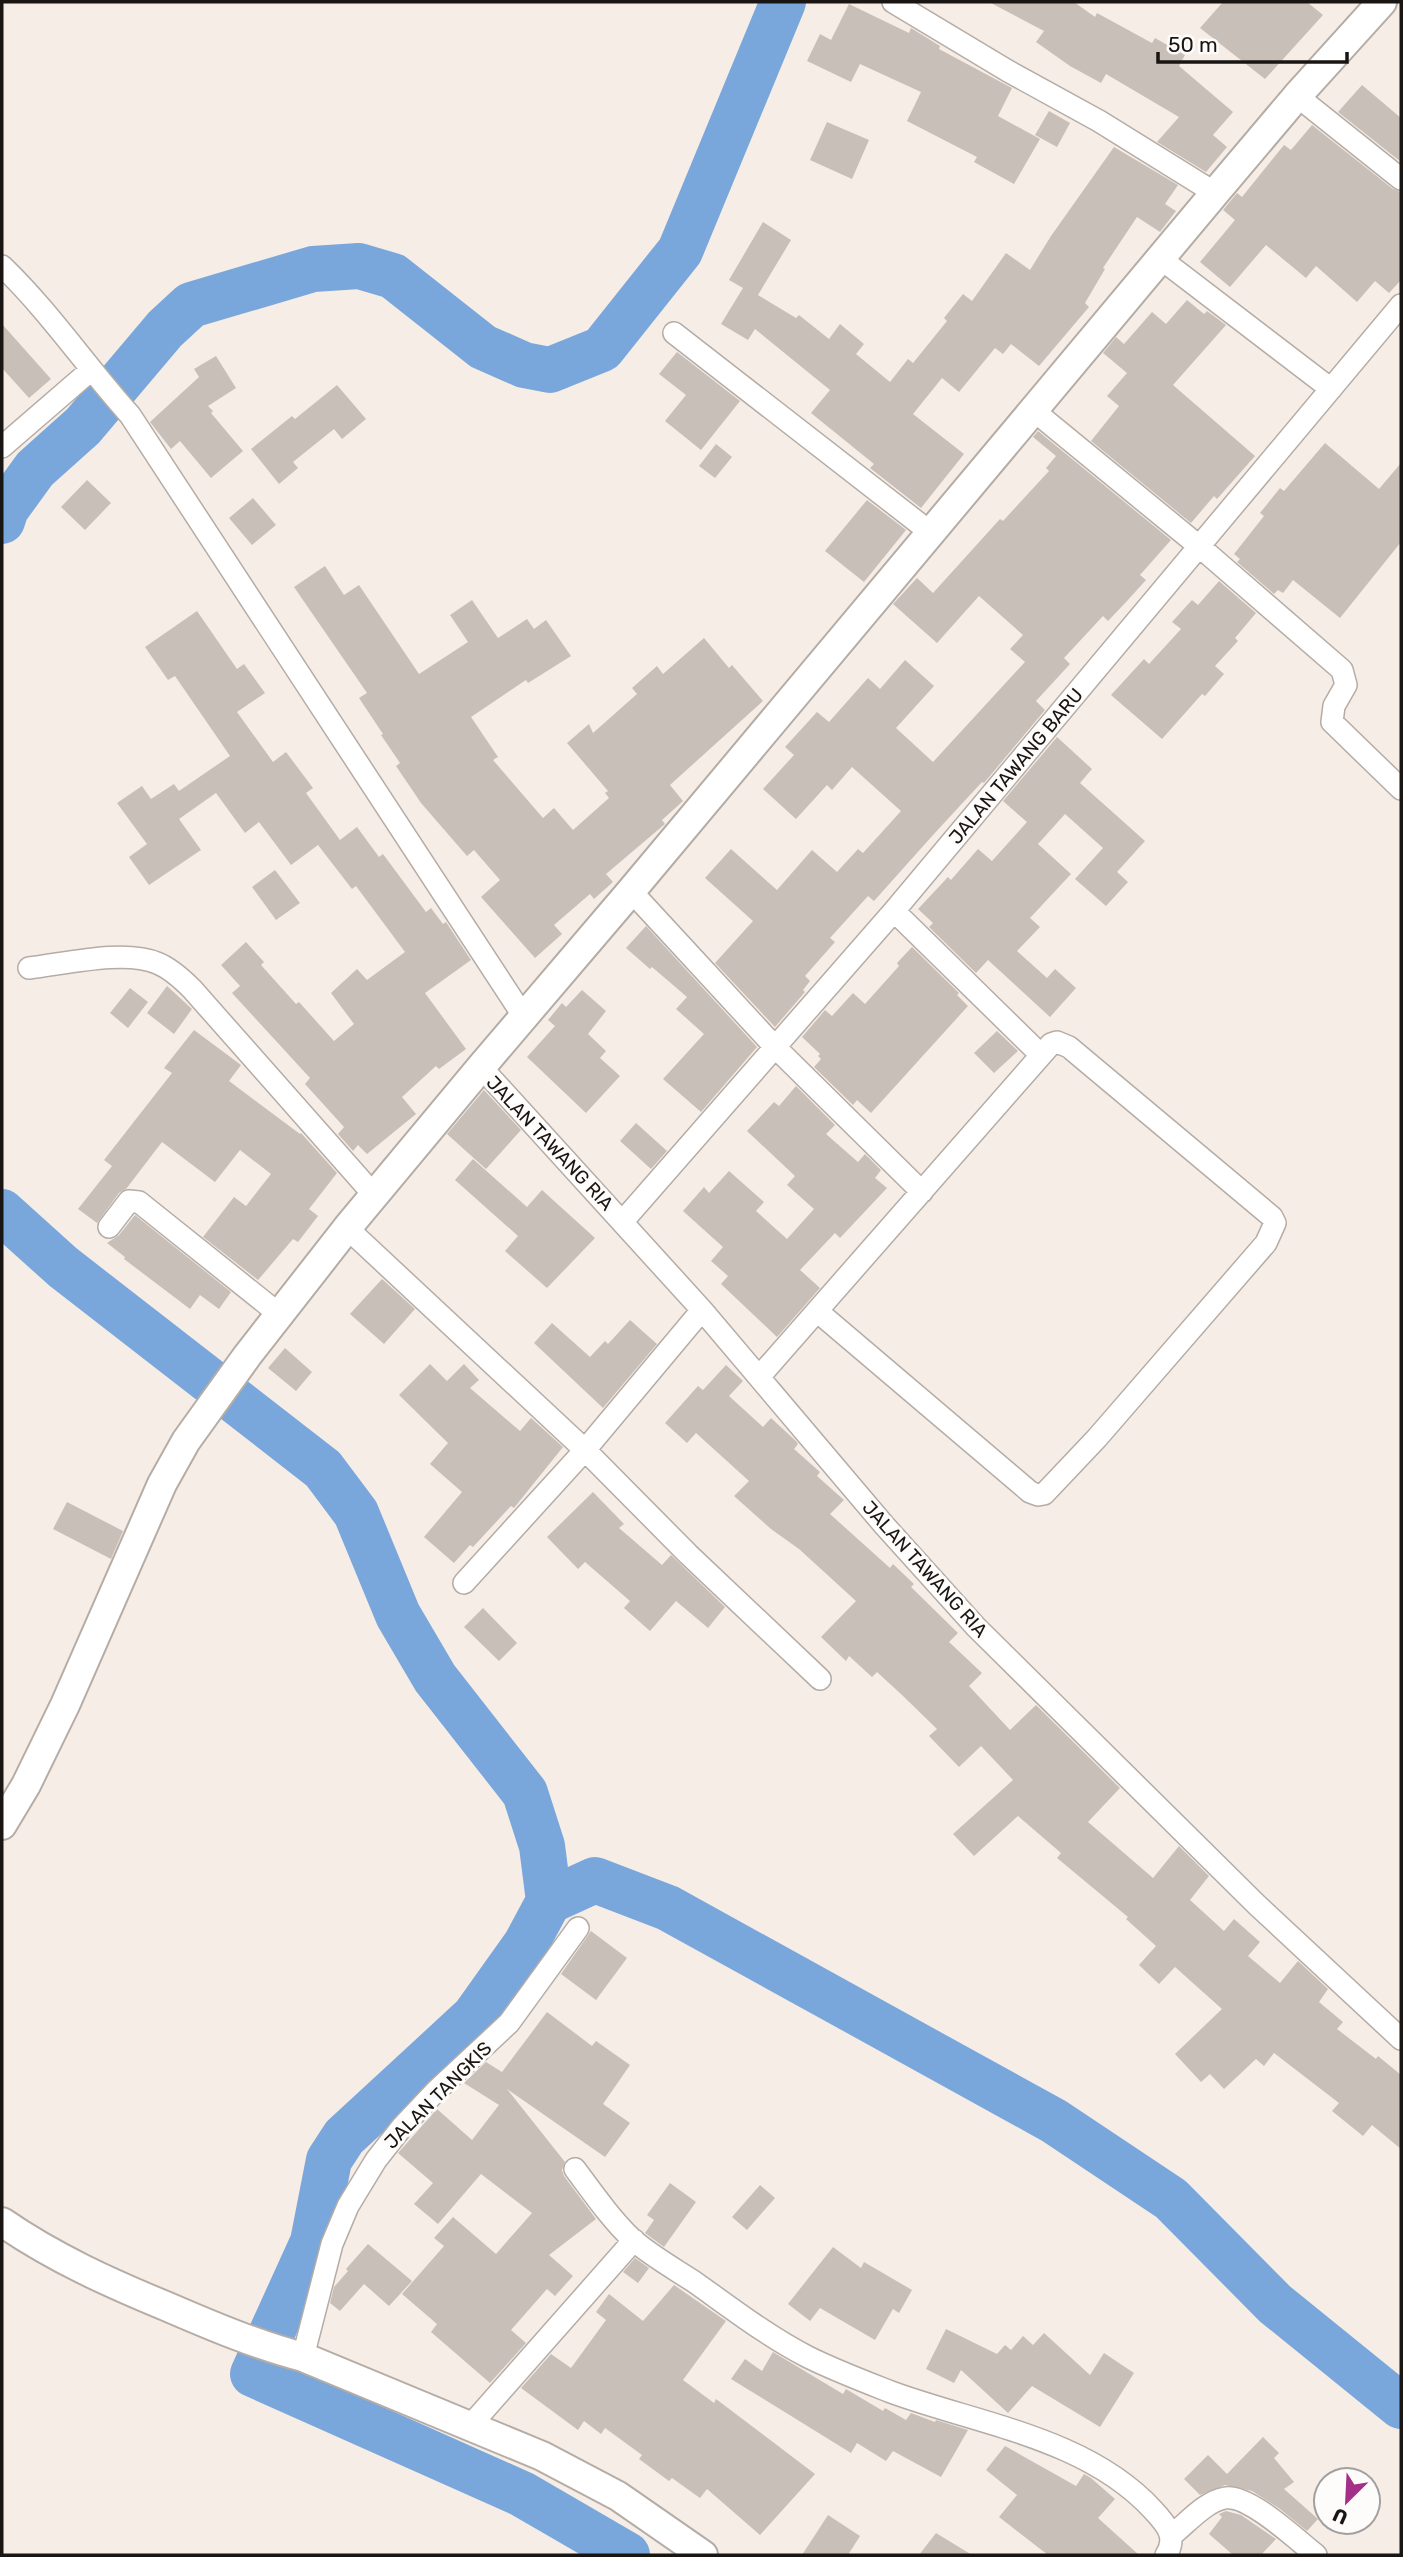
<svg xmlns="http://www.w3.org/2000/svg" width="1403" height="2557" font-family="Rubik,sans-serif">
<rect width="100%" height="100%" fill="#f6ede6"/>
<g fill="none" stroke-linecap="round" stroke-linejoin="round">
<path stroke="#79a7dc" stroke-width="46" d="M 2,521 L 6,509 L 35,469 L 83,426 L 165,329 L 191,305 L 313,269 L 359,266 L 393,276 L 483,347 L 524,365 L 550,370 L 602,349 L 680,251 L 783,2
M 2,1212 L 63,1267 L 323,1469 L 356,1513 L 398,1615 L 435,1678 L 525,1793 L 542,1846 L 549,1901 L 526,1944 L 474,2017 L 344,2137 L 329,2160 L 313,2242 L 253,2374 L 522,2494 L 627,2555
M 549,1901 L 595,1880 L 668,1908 L 1054,2121 L 1171,2199 L 1275,2304 L 1401,2406"/>
</g>
<path fill="#c9bfb9" d="M 989,2 L 1074,2 L 1095,17 L 1097,13 L 1152,43 L 1155,38 L 1185,55 L 1179,66 L 1233,112 L 1213,135 L 1227,147 L 1206,172 L 1157,142 L 1179,117 L 1106,74 L 1101,83 L 1070,66 L 1036,42 L 1044,31 Z
M 1223,2 L 1307,2 L 1323,15 L 1265,79 L 1200,28 Z
M 849,4 L 909,33 L 911,28 L 940,46 L 939,49 L 1012,88 L 998,116 L 1040,139 L 1014,184 L 974,162 L 977,157 L 907,121 L 921,92 L 860,64 L 851,82 L 807,61 L 820,34 L 831,40 Z
M 1362,85 L 1401,118 L 1401,162 L 1338,112 Z
M 1049,111 L 1070,123 L 1057,147 L 1035,135 Z
M 827,122 L 869,140 L 852,179 L 810,160 Z
M 1312,125 L 1393,189 L 1401,192 L 1401,280 L 1389,293 L 1375,281 L 1357,302 L 1316,266 L 1306,278 L 1266,245 L 1230,287 L 1200,262 L 1235,220 L 1223,210 L 1237,193 L 1242,197 L 1284,145 L 1291,150 Z
M 1114,147 L 1178,185 L 1165,204 L 1176,211 L 1160,232 L 1137,217 L 1103,268 L 1105,269 L 1085,303 L 1089,307 L 1039,366 L 1011,344 L 1003,354 L 995,348 L 959,392 L 942,378 L 913,414 L 964,454 L 921,508 L 870,468 L 874,464 L 811,413 L 830,390 L 755,329 L 748,340 L 721,324 L 743,288 L 729,280 L 763,222 L 791,240 L 758,295 L 796,318 L 799,315 L 829,339 L 840,324 L 864,344 L 856,354 L 890,382 L 908,359 L 913,363 L 947,321 L 944,318 L 963,294 L 972,301 L 1006,253 L 1030,270 L 1051,236 Z
M 1187,300 L 1204,314 L 1207,311 L 1226,325 L 1173,385 L 1255,456 L 1217,499 L 1214,496 L 1191,523 L 1091,441 L 1119,406 L 1107,396 L 1127,373 L 1103,353 L 1116,337 L 1124,344 L 1152,312 L 1166,324 Z
M 2,324 L 51,379 L 29,398 L 2,368 Z
M 677,352 L 740,401 L 701,450 L 665,421 L 686,395 L 659,374 Z
M 216,356 L 236,388 L 208,406 L 213,411 L 211,413 L 243,451 L 211,478 L 180,441 L 171,449 L 150,422 L 199,377 L 194,369 Z
M 337,385 L 366,419 L 342,439 L 334,429 L 293,462 L 298,468 L 279,484 L 251,449 L 292,416 L 295,419 Z
M 1038,431 L 1171,540 L 1140,575 L 1146,580 L 1127,601 L 1108,621 L 1103,616 L 1064,658 L 1070,664 L 1036,701 L 1045,710 L 984,783 L 982,782 L 933,835 L 874,901 L 868,896 L 830,938 L 835,942 L 805,976 L 810,981 L 803,990 L 805,992 L 775,1027 L 715,963 L 753,921 L 705,878 L 731,849 L 777,890 L 812,850 L 837,872 L 858,849 L 863,853 L 901,811 L 852,767 L 832,790 L 827,785 L 796,819 L 763,789 L 794,755 L 785,747 L 817,712 L 829,722 L 868,678 L 880,689 L 905,660 L 934,686 L 896,728 L 933,762 L 1025,662 L 1010,649 L 1023,635 L 979,596 L 937,643 L 893,604 L 917,578 L 933,593 L 1000,519 L 1003,521 L 1049,471 L 1046,468 L 1056,456 L 1033,437 Z
M 1325,443 L 1379,489 L 1401,463 L 1401,542 L 1340,618 L 1293,580 L 1283,593 L 1278,590 L 1274,594 L 1237,562 L 1240,559 L 1234,554 L 1264,516 L 1260,513 L 1280,488 L 1284,491 Z
M 716,444 L 732,457 L 715,478 L 699,466 Z
M 87,480 L 111,503 L 85,530 L 61,507 Z
M 253,498 L 276,525 L 252,545 L 229,518 Z
M 867,500 L 906,530 L 864,582 L 825,551 Z
M 325,566 L 344,595 L 359,585 L 419,674 L 468,642 L 450,615 L 472,600 L 498,638 L 527,619 L 534,629 L 546,620 L 571,656 L 528,683 L 526,680 L 471,717 L 498,757 L 493,760 L 543,818 L 554,808 L 573,830 L 609,798 L 605,793 L 608,791 L 567,743 L 589,724 L 593,733 L 637,694 L 632,688 L 657,666 L 663,674 L 704,638 L 729,668 L 732,665 L 763,701 L 670,785 L 683,801 L 662,820 L 665,824 L 606,874 L 613,882 L 594,899 L 590,894 L 554,925 L 562,934 L 535,958 L 481,897 L 500,880 L 474,850 L 467,856 L 421,803 L 396,766 L 400,763 L 381,735 L 383,734 L 359,698 L 367,693 L 294,587 Z
M 1219,581 L 1256,613 L 1235,638 L 1238,641 L 1215,666 L 1224,674 L 1205,696 L 1202,694 L 1162,739 L 1111,695 L 1144,659 L 1149,664 L 1181,629 L 1172,622 L 1192,600 L 1198,605 Z
M 197,611 L 237,669 L 244,664 L 265,693 L 237,712 L 273,762 L 286,752 L 313,788 L 306,793 L 340,840 L 357,827 L 379,857 L 383,854 L 426,912 L 431,908 L 443,924 L 446,922 L 471,960 L 425,993 L 466,1049 L 439,1069 L 436,1066 L 402,1097 L 416,1114 L 367,1154 L 358,1145 L 353,1151 L 338,1134 L 344,1127 L 305,1084 L 310,1078 L 232,993 L 240,986 L 221,965 L 246,942 L 264,962 L 261,965 L 296,1004 L 299,1002 L 334,1041 L 354,1024 L 331,993 L 357,969 L 367,980 L 405,952 L 356,886 L 352,889 L 318,845 L 291,865 L 259,822 L 245,833 L 216,793 L 179,819 L 201,850 L 149,885 L 129,857 L 147,844 L 117,803 L 142,786 L 151,799 L 174,784 L 179,791 L 230,756 L 175,676 L 168,680 L 145,647 Z
M 1057,737 L 1092,769 L 1080,783 L 1145,841 L 1117,872 L 1128,882 L 1106,906 L 1075,879 L 1103,848 L 1065,814 L 1038,844 L 1071,874 L 1030,918 L 1040,927 L 1017,951 L 1047,978 L 1055,969 L 1076,988 L 1050,1017 L 988,960 L 976,973 L 929,927 L 933,923 L 918,909 L 948,877 L 951,880 L 978,849 L 992,861 L 1027,822 L 1003,801 Z
M 275,870 L 300,903 L 276,920 L 252,887 Z
M 646,926 L 757,1047 L 701,1112 L 663,1079 L 704,1034 L 676,1009 L 687,997 L 652,967 L 650,969 L 626,948 Z
M 912,947 L 959,993 L 957,995 L 968,1006 L 871,1113 L 857,1100 L 853,1105 L 814,1067 L 821,1059 L 818,1056 L 820,1054 L 802,1037 L 825,1010 L 832,1016 L 853,993 L 865,1004 L 899,966 L 897,963 Z
M 167,986 L 192,1009 L 174,1034 L 147,1013 Z
M 130,988 L 148,1002 L 128,1028 L 110,1013 Z
M 582,990 L 606,1011 L 588,1034 L 606,1051 L 600,1058 L 620,1076 L 586,1113 L 527,1057 L 555,1026 L 548,1020 L 562,1003 L 566,1007 Z
M 194,1030 L 241,1065 L 229,1081 L 300,1134 L 301,1133 L 337,1173 L 309,1209 L 318,1216 L 298,1242 L 293,1239 L 258,1280 L 203,1237 L 234,1197 L 246,1206 L 271,1174 L 240,1150 L 215,1182 L 162,1142 L 126,1189 L 119,1193 L 97,1223 L 78,1209 L 112,1166 L 104,1160 L 172,1073 L 164,1068 Z
M 997,1031 L 1018,1051 L 994,1073 L 974,1053 Z
M 796,1086 L 835,1125 L 826,1134 L 858,1162 L 865,1154 L 881,1170 L 875,1178 L 887,1188 L 840,1238 L 835,1233 L 800,1270 L 820,1288 L 777,1337 L 721,1284 L 728,1276 L 711,1261 L 723,1247 L 683,1211 L 704,1187 L 709,1193 L 729,1171 L 764,1202 L 756,1211 L 787,1239 L 814,1209 L 787,1185 L 795,1176 L 747,1131 L 774,1102 L 779,1106 Z
M 484,1090 L 521,1130 L 486,1169 L 447,1134 Z
M 636,1123 L 667,1151 L 651,1169 L 620,1141 Z
M 473,1159 L 527,1207 L 542,1190 L 595,1238 L 547,1288 L 505,1251 L 518,1236 L 455,1180 Z
M 135,1215 L 231,1292 L 219,1309 L 200,1295 L 190,1309 L 124,1259 L 125,1257 L 107,1243 L 119,1235 Z
M 382,1279 L 415,1309 L 384,1344 L 350,1314 Z
M 630,1320 L 657,1344 L 603,1408 L 534,1343 L 552,1323 L 590,1357 L 605,1341 L 608,1344 Z
M 285,1348 L 312,1372 L 296,1391 L 268,1368 Z
M 430,1364 L 447,1381 L 464,1364 L 479,1380 L 470,1388 L 520,1431 L 531,1418 L 563,1447 L 514,1508 L 511,1506 L 473,1547 L 470,1545 L 454,1563 L 424,1537 L 462,1492 L 430,1464 L 448,1443 L 399,1395 Z
M 726,1365 L 743,1381 L 729,1396 L 763,1427 L 771,1418 L 796,1441 L 798,1444 L 794,1449 L 820,1472 L 817,1476 L 844,1500 L 830,1514 L 890,1568 L 893,1564 L 914,1584 L 911,1587 L 958,1633 L 949,1642 L 982,1673 L 969,1686 L 1010,1730 L 1036,1705 L 1120,1788 L 1088,1822 L 1153,1878 L 1179,1846 L 1209,1876 L 1190,1900 L 1224,1931 L 1234,1919 L 1260,1942 L 1248,1956 L 1280,1983 L 1298,1961 L 1328,1989 L 1319,2002 L 1343,2022 L 1337,2029 L 1376,2059 L 1378,2056 L 1401,2075 L 1401,2149 L 1372,2125 L 1363,2136 L 1332,2111 L 1339,2103 L 1274,2053 L 1264,2066 L 1256,2059 L 1224,2089 L 1210,2074 L 1201,2082 L 1175,2054 L 1222,2009 L 1175,1967 L 1159,1984 L 1139,1965 L 1156,1946 L 1126,1919 L 1128,1917 L 1057,1858 L 1061,1853 L 1018,1816 L 974,1856 L 953,1834 L 1013,1780 L 981,1746 L 959,1767 L 929,1736 L 937,1729 L 902,1695 L 877,1672 L 872,1677 L 849,1656 L 846,1661 L 821,1637 L 856,1601 L 799,1549 L 771,1529 L 734,1496 L 749,1481 L 696,1433 L 687,1443 L 665,1423 L 698,1386 L 703,1390 Z
M 593,1492 L 624,1524 L 619,1528 L 662,1565 L 671,1555 L 725,1607 L 708,1628 L 676,1601 L 650,1631 L 624,1608 L 630,1601 L 585,1562 L 578,1569 L 547,1537 Z
M 67,1502 L 123,1531 L 111,1559 L 53,1529 Z
M 483,1608 L 517,1643 L 499,1661 L 464,1627 Z
M 591,1931 L 627,1958 L 596,2000 L 561,1974 Z
M 547,2012 L 592,2046 L 596,2041 L 630,2065 L 603,2104 L 630,2123 L 605,2157 L 507,2089 L 565,2162 L 562,2170 L 564,2176 L 596,2219 L 549,2255 L 573,2276 L 555,2296 L 547,2289 L 511,2330 L 526,2343 L 490,2383 L 431,2332 L 437,2324 L 402,2294 L 444,2246 L 434,2238 L 453,2217 L 496,2254 L 532,2213 L 481,2174 L 438,2224 L 414,2204 L 433,2183 L 398,2153 L 437,2109 L 472,2140 L 499,2105 L 464,2083 L 486,2062 L 502,2072 Z
M 670,2183 L 696,2202 L 664,2247 L 645,2233 L 654,2220 L 647,2215 Z
M 760,2185 L 775,2198 L 747,2230 L 732,2217 Z
M 368,2244 L 412,2281 L 389,2306 L 364,2284 L 340,2311 L 330,2303 L 334,2287 L 348,2271 L 346,2269 Z
M 833,2247 L 861,2268 L 864,2262 L 912,2290 L 899,2313 L 893,2309 L 875,2340 L 820,2308 L 810,2321 L 788,2304 Z
M 635,2258 L 649,2268 L 638,2283 L 623,2272 Z
M 674,2285 L 726,2321 L 683,2380 L 714,2403 L 716,2399 L 815,2474 L 760,2535 L 707,2489 L 700,2498 L 672,2478 L 669,2481 L 639,2459 L 642,2455 L 605,2428 L 601,2434 L 584,2421 L 578,2430 L 521,2388 L 551,2354 L 571,2368 L 606,2320 L 596,2312 L 609,2294 L 643,2321 Z
M 946,2329 L 997,2354 L 1005,2345 L 1011,2350 L 1023,2336 L 1033,2345 L 1044,2333 L 1090,2375 L 1104,2353 L 1134,2373 L 1100,2427 L 1032,2386 L 1008,2413 L 961,2370 L 954,2383 L 926,2369 Z
M 773,2352 L 843,2394 L 846,2389 L 883,2411 L 885,2408 L 906,2420 L 911,2413 L 935,2422 L 936,2420 L 968,2430 L 941,2477 L 893,2451 L 886,2461 L 857,2443 L 851,2453 L 731,2379 L 745,2359 L 762,2371 Z
M 1263,2437 L 1279,2453 L 1274,2458 L 1294,2482 L 1284,2489 L 1318,2519 L 1307,2531 L 1280,2509 L 1252,2491 L 1225,2485 L 1200,2495 L 1184,2479 L 1208,2455 L 1227,2474 Z
M 1005,2446 L 1076,2486 L 1084,2474 L 1091,2478 L 1115,2499 L 1098,2518 L 1139,2555 L 1048,2555 L 999,2517 L 1017,2495 L 986,2470 Z
M 1226,2511 L 1241,2515 L 1276,2539 L 1261,2555 L 1233,2555 L 1209,2534 L 1222,2517 L 1219,2514 Z
M 828,2515 L 860,2536 L 848,2555 L 802,2555 Z
M 936,2533 L 972,2555 L 919,2555 Z"/>
<g fill="none" stroke-linecap="round" stroke-linejoin="round">
<g stroke="#b5aca5" stroke-width="24">
<path id="street" d="M 893,2 L 1008,71 L 1099,121 L 1215,193
M 1297,96 L 1401,179
M 1161,259 L 1331,389
M 2,266 C 49,311 86,366 130,415 L 524,1017
M 674,333 L 930,532
M 1033,410 L 1200,547 L 1342,670 L 1346,685 L 1334,706 L 1332,722 L 1401,789
M 2,447 L 91,370
M 631,891 L 775,1047 L 922,1192
M 894,911 L 1041,1055
M 29,968 C 64,964 125,949 157,963 C 170,968 182,979 192,989 L 374,1195
M 481,1067 L 702,1310 L 884,1525 L 976,1627 L 1257,1905 L 1401,2039
M 623,1221 L 894,911 L 1401,305
M 109,1227 L 129,1201 L 139,1202 L 279,1314
M 347,1228 L 585,1450 L 688,1554 L 820,1679
M 759,1377 L 1051,1044 L 1057,1042 L 1069,1047 L 1272,1217 L 1275,1223 L 1266,1243 L 1097,1438 L 1044,1494 L 1038,1495 L 1030,1492 L 817,1311
M 464,1583 L 585,1450 L 702,1310
M 575,2169 C 593,2193 610,2218 632,2239 C 650,2255 673,2268 693,2281 C 730,2307 767,2336 808,2357 C 834,2370 863,2381 891,2392 C 978,2424 1087,2438 1153,2510 C 1166,2524 1178,2537 1166,2555
M 303,2357 L 332,2244 L 348,2206 L 376,2160 L 402,2127 L 436,2091 L 509,2023 L 578,1928
M 470,2426 L 634,2240
M 1172,2535 C 1187,2523 1206,2501 1225,2498 C 1249,2494 1297,2540 1316,2555"/>
</g>
<g stroke="#b5aca5" stroke-width="32">
<path id="secondary" d="M 2,1825 L 26,1785 L 65,1705 L 162,1484 L 186,1441 L 247,1356 L 347,1228 L 481,1067 L 631,891 L 1215,193 L 1297,96 L 1382,2
M 2,2222 C 54,2258 110,2283 168,2307 C 212,2326 257,2345 303,2357 L 542,2456 L 618,2496 L 703,2555"/>
</g>
<use href="#street" stroke="#fff" stroke-width="21"/>
<use href="#secondary" stroke="#fff" stroke-width="28"/>
</g>
<g text-anchor="middle" dominant-baseline="central" stroke-width="6" stroke-linejoin="round" paint-order="stroke">
<g font-size="19" fill="#181512" stroke="#fefcfb">
<text transform="translate(1016 766) rotate(-50)">JALAN TAWANG BARU</text>
<text transform="translate(550 1143) rotate(47)">JALAN TAWANG RIA</text>
<text transform="translate(925 1569) rotate(48)">JALAN TAWANG RIA</text>
<text transform="translate(438 2095) rotate(-45)">JALAN TANGKIS</text>
</g>
</g>
<rect width="1403" height="2557" fill="none" stroke="#181512" stroke-width="7"/>
<g transform="translate(1347 2501) rotate(204)"><circle r="33" fill="#fefcfb" stroke="#a2a09e" stroke-width="2"/>
<path d="M0-5L12 26L0 18L-12 26Z" fill="#a42f88"/>
<text y="-10" font-size="19" font-weight="bold" text-anchor="middle" fill="#181512">U</text>
</g>
<path d="M1158 52v10h189v-10" fill="none" stroke="#181512" stroke-width="3.5"/>
<text x="1168" y="52" font-size="21" fill="#181512" stroke="#fefcfb" stroke-width="5" paint-order="stroke">50 m</text>
</svg>
